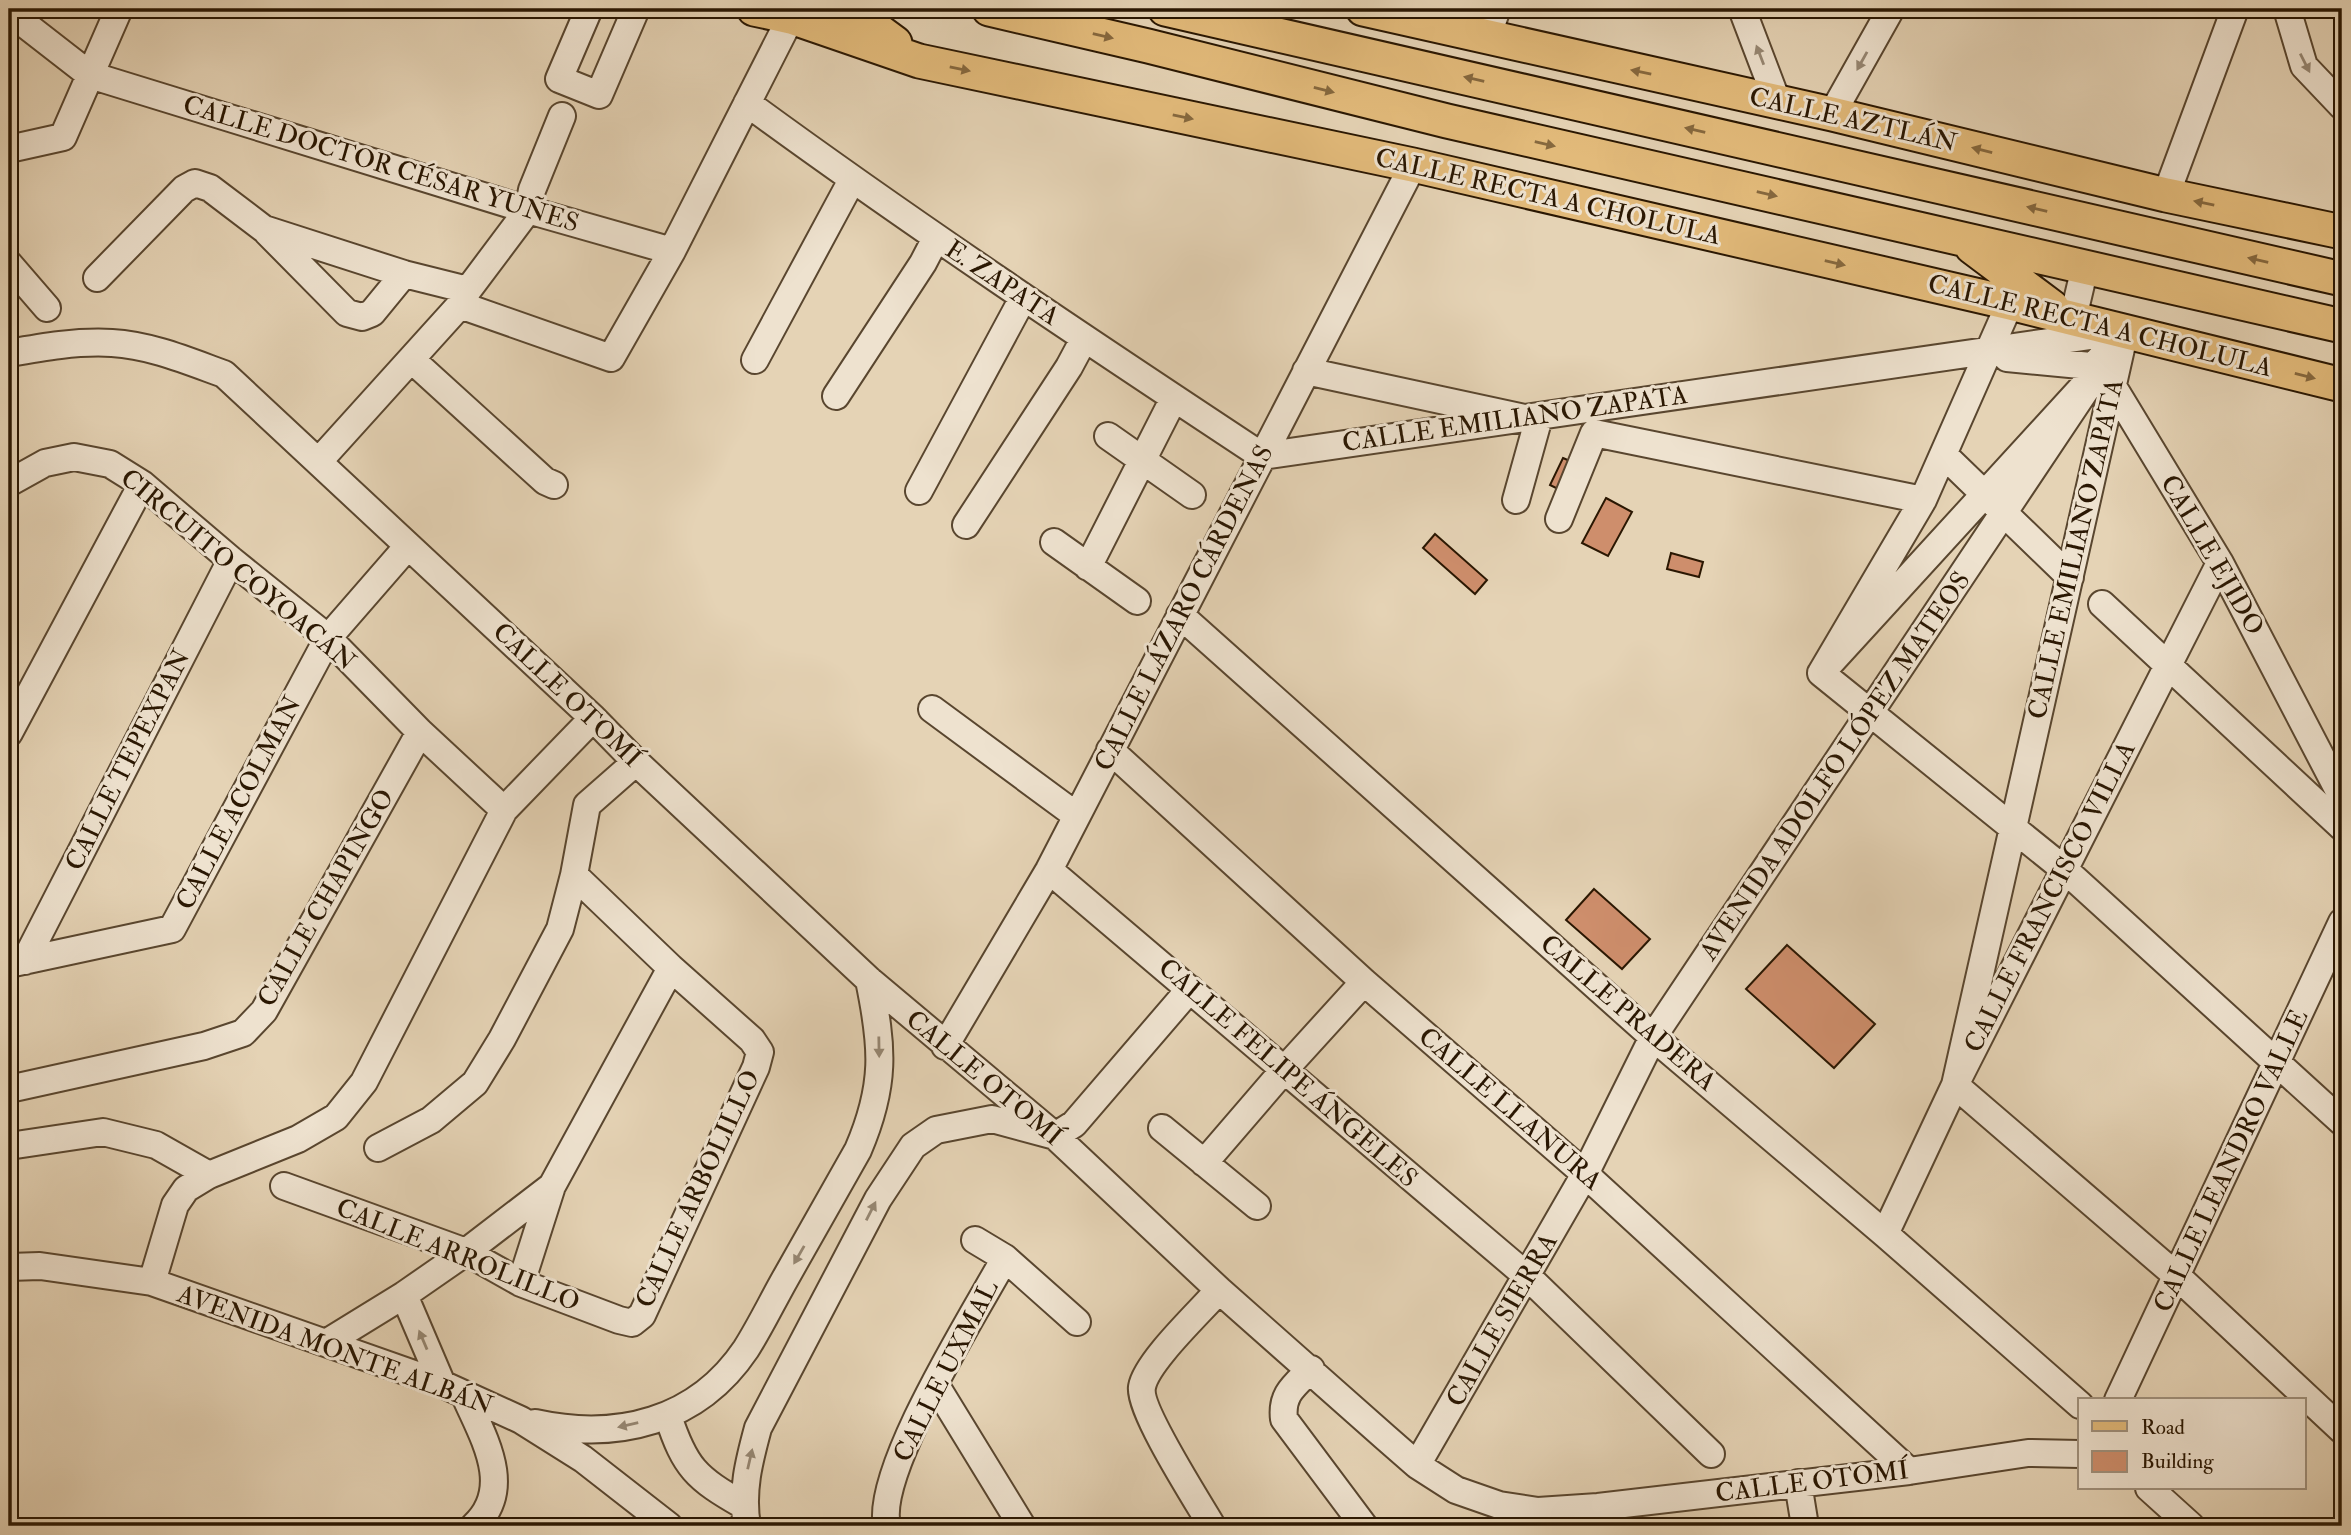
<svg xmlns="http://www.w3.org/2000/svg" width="2351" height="1535" font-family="'IM FELL Double Pica',serif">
<rect width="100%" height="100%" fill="#e5d3b5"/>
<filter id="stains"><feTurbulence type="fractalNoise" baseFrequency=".00286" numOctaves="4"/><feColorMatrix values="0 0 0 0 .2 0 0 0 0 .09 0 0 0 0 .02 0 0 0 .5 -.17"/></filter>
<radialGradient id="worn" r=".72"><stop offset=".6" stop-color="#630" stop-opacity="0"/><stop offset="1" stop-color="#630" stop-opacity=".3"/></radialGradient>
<path fill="#ce8e6c" stroke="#2a1702" stroke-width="2" d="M 1563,458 L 1577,464 L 1564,492 L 1550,485 Z
M 1606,498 L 1632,512 L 1608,556 L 1582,543 Z
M 1435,534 L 1487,580 L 1475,594 L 1423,548 Z
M 1671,553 L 1703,562 L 1699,577 L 1667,569 Z
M 1594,889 L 1650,939 L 1622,969 L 1566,920 Z
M 1787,945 L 1875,1024 L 1834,1068 L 1746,989 Z"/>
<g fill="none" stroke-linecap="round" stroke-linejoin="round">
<g stroke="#59462f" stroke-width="30">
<path id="minor" d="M 589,9 L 559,79 L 599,95 L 636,9
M 1742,9 L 1777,101
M 2287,9 L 2304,66 L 2342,106
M 9,12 L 90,75 L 528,210 L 672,251
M 1487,37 L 1497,9
M 747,103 C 915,226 1088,341 1262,456 L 2125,331 L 1955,1085 L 2178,1277 L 2342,1430
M 1832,114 L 1891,9
M 9,149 L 63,137 L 119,9
M 2166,195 L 2235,9
M 267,232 L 347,313 L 362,317 L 372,313 L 404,274
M 9,264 L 47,308
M 97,278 L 184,189 L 195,183 L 210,188 L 264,229 L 404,274 L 468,290
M 460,305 L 611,358 L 672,251 L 791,17
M 2082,335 L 2073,318 L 2085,267
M 9,353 C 43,347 77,341 112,343 C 150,345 188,361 224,374 L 593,718 L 636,762 L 869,980 L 1055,1136 L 1219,1290 L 1385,1437 L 1417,1465 L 1456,1490 L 1499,1505 L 1538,1511 L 1598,1507 L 1909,1471 L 2028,1453 L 2080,1454
M 2007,358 L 2101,367
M 412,360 L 545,481 L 554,485
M 755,360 L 852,180
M 1306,371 L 1538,421 L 1516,500
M 2109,380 L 2220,563 L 2342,797
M 836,396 L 923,263 L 936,238
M 1108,436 L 1192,495
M 1944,455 L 2070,577
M 319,461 L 460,305 L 468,290 L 528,210 L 532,190 L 562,116
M 9,483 L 45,463 L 74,457 L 110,464 L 142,484 L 231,560 L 328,638 L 420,732 L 504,810
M 919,491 L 1023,298
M 1559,519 L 1594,433 L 1923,500
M 966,525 L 1069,367 L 1084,339
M 1054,542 L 1137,601
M 1088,567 L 1174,398
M 2102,604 L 2342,827
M 1180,615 L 1653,1037 L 1885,1234 L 2080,1405
M 1821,673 L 2065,870 L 2342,1122
M 932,709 L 1077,816
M 9,733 L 142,484
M 1110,750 L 1364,982 L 1585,1174 L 1909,1471
M 1049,870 L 1527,1276 L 1711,1454
M 25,961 L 231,560
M 9,964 L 172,929 L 328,638 L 408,546
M 945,1046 L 1049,870 L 1413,165
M 9,1089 L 204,1046 L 243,1033 L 264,1011 L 420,732
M 1162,1128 L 1257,1206
M 9,1146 L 103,1132 L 156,1145 L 209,1175
M 378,1148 L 431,1120 L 475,1083 L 502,1039 L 560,929 L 574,875 L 587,805 L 636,762
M 1204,1163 L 1284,1070 L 1364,982
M 284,1186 L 466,1252 L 521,1283 L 619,1320 L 632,1323 L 642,1315 L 756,1067 L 760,1052 L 752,1040 L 671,968 L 574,875
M 1885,1234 L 1955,1085 L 2220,563
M 975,1240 L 1005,1258 L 1077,1322
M 9,1267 L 40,1266 L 152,1282 L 442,1384 L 521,1420 L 583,1459 L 669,1526
M 152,1282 L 175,1205 L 186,1189 L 209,1175 L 298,1139 L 336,1117 L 364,1082 L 504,810 L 593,718
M 521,1283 L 552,1186
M 404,1295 L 442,1384
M 326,1343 L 404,1295 L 466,1252 L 552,1186 L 671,968
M 1311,1369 C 1294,1386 1281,1394 1284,1419 L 1364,1526
M 935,1384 L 1022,1526
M 465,1396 C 483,1437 515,1488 474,1526
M 2118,1400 L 2342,922
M 668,1416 C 685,1468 696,1478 743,1505
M 535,1423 C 617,1441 697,1422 746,1349 C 760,1327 772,1302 785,1279 C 809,1236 834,1193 858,1150 C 886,1085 883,1047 869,980
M 1417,1465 L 1585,1174 L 1653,1037 L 2101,367 L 2125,331 L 2098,361 L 2101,367 L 1821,673 L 1923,500 L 2010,303
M 1798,1483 L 1805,1526
M 2149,1488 L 2191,1526
M 747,1526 C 741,1492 749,1461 758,1428 L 878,1199 L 913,1146 L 936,1130 L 992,1119 L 1055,1136 L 1074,1124 L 1190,989
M 887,1526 C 874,1472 976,1311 1005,1258
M 1212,1526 C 1198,1502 1138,1409 1142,1387 C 1146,1362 1201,1311 1219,1290"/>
</g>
<g stroke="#2a1702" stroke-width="37">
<path id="major" d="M 754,9 L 791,17 L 919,61 L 1413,165 L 2010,303 L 2342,385
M 849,9 L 895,43
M 989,9 L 1148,46 L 1447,121 L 2342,326
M 1165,9 L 2342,279
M 1363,9 L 1832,114 L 2166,195 L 2342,232
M 1972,247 L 2052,307"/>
</g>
<use href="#minor" stroke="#eee2cf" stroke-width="26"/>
<use href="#major" stroke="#e2ba7a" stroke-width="33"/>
</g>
<defs><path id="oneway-solid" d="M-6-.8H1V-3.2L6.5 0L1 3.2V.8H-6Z" transform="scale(1.75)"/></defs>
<g fill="#86683e">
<use href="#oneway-solid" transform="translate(1103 36) rotate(13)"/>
<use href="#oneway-solid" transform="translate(960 69) rotate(12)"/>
<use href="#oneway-solid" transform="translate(1641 72) rotate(-168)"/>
<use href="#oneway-solid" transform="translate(1474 79) rotate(-167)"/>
<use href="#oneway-solid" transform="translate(1324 90) rotate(14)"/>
<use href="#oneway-solid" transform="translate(1183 117) rotate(12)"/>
<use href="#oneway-solid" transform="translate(1695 130) rotate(-167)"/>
<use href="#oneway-solid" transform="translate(1545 144) rotate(13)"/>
<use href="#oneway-solid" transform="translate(1982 150) rotate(-166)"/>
<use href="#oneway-solid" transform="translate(1767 194) rotate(13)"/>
<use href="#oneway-solid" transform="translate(2204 203) rotate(-168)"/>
<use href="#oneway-solid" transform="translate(2037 209) rotate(-167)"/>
<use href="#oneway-solid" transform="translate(2258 260) rotate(-167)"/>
<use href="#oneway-solid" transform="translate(1835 263) rotate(13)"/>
<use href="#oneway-solid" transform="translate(2305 376) rotate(14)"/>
</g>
<g fill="#968773">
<use href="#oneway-solid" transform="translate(1760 55) rotate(-111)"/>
<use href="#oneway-solid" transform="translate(1862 61) rotate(119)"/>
<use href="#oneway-solid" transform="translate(2305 63) rotate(63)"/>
<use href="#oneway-solid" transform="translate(879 1047) rotate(89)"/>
<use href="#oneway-solid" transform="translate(871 1211) rotate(-63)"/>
<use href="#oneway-solid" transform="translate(799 1255) rotate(120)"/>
<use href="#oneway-solid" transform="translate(423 1340) rotate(-113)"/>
<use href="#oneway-solid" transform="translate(628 1425) rotate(167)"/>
<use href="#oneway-solid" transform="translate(750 1459) rotate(-77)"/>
</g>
<g text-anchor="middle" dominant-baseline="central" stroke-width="6" stroke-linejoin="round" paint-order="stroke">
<g font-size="26" fill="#2a1702" stroke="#eee2cf">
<text transform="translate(1853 120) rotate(13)">CALLE AZTLÁN</text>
<text transform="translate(381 164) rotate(17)">CALLE DOCTOR CÉSAR YUÑES</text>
<text transform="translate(1548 197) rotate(13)">CALLE RECTA A CHOLULA</text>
<text transform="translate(1002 283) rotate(34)">E. ZAPATA</text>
<text transform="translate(2100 326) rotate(14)">CALLE RECTA A CHOLULA</text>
<text transform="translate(1515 419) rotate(-8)">CALLE EMILIANO ZAPATA</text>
<text transform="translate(2076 549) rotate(-77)">CALLE EMILIANO ZAPATA</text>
<text transform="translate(2212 555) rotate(60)">CALLE EJIDO</text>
<text transform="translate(238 570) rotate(40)">CIRCUITO COYOACÁN</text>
<text transform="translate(1184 608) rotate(-63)">CALLE LÁZARO CÁRDENAS</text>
<text transform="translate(567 695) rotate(44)">CALLE OTOMÍ</text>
<text transform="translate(128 760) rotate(-63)">CALLE TEPEXPAN</text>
<text transform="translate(1835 766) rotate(-56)">AVENIDA ADOLFO LÓPEZ MATEOS</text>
<text transform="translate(239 803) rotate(-62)">CALLE ACOLMAN</text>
<text transform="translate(2050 897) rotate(-63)">CALLE FRANCISCO VILLA</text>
<text transform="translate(326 898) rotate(-60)">CALLE CHAPINGO</text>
<text transform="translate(1628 1013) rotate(41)">CALLE PRADERA</text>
<text transform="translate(1288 1073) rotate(41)">CALLE FELIPE ÁNGELES</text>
<text transform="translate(984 1078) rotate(40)">CALLE OTOMÍ</text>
<text transform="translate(1510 1109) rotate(41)">CALLE LLANURA</text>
<text transform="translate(2231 1161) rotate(-65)">CALLE LEANDRO VALLE</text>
<text transform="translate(698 1189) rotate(-65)">CALLE ARBOLILLO</text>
<text transform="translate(458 1255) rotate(22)">CALLE ARROLILLO</text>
<text transform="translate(1502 1320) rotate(-60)">CALLE SIERRA</text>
<text transform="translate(335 1350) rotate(20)">AVENIDA MONTE ALBÁN</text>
<text transform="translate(946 1371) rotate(-63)">CALLE UXMAL</text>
<text transform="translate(1812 1482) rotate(-7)">CALLE OTOMÍ</text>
</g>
</g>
<rect width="2351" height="1535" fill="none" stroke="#e5d3b5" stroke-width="35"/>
<rect x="10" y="10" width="2330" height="1514" fill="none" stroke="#2a1702" stroke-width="3.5"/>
<rect x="18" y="18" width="2316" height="1500" fill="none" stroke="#2a1702" stroke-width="2"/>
<rect x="2078" y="1398" width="228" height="91" fill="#eee2cf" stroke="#a0917d" stroke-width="2"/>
<rect x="2092" y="1421" width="35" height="10" fill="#e2ba7a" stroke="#a0917d" stroke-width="2"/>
<text x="2141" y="1434" font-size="21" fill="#2a1702">Road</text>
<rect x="2092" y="1451" width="35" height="21" fill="#ce8e6c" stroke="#a0917d" stroke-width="2"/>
<text x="2141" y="1468" font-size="21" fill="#2a1702">Building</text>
<rect width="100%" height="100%" filter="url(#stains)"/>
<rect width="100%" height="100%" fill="url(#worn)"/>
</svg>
